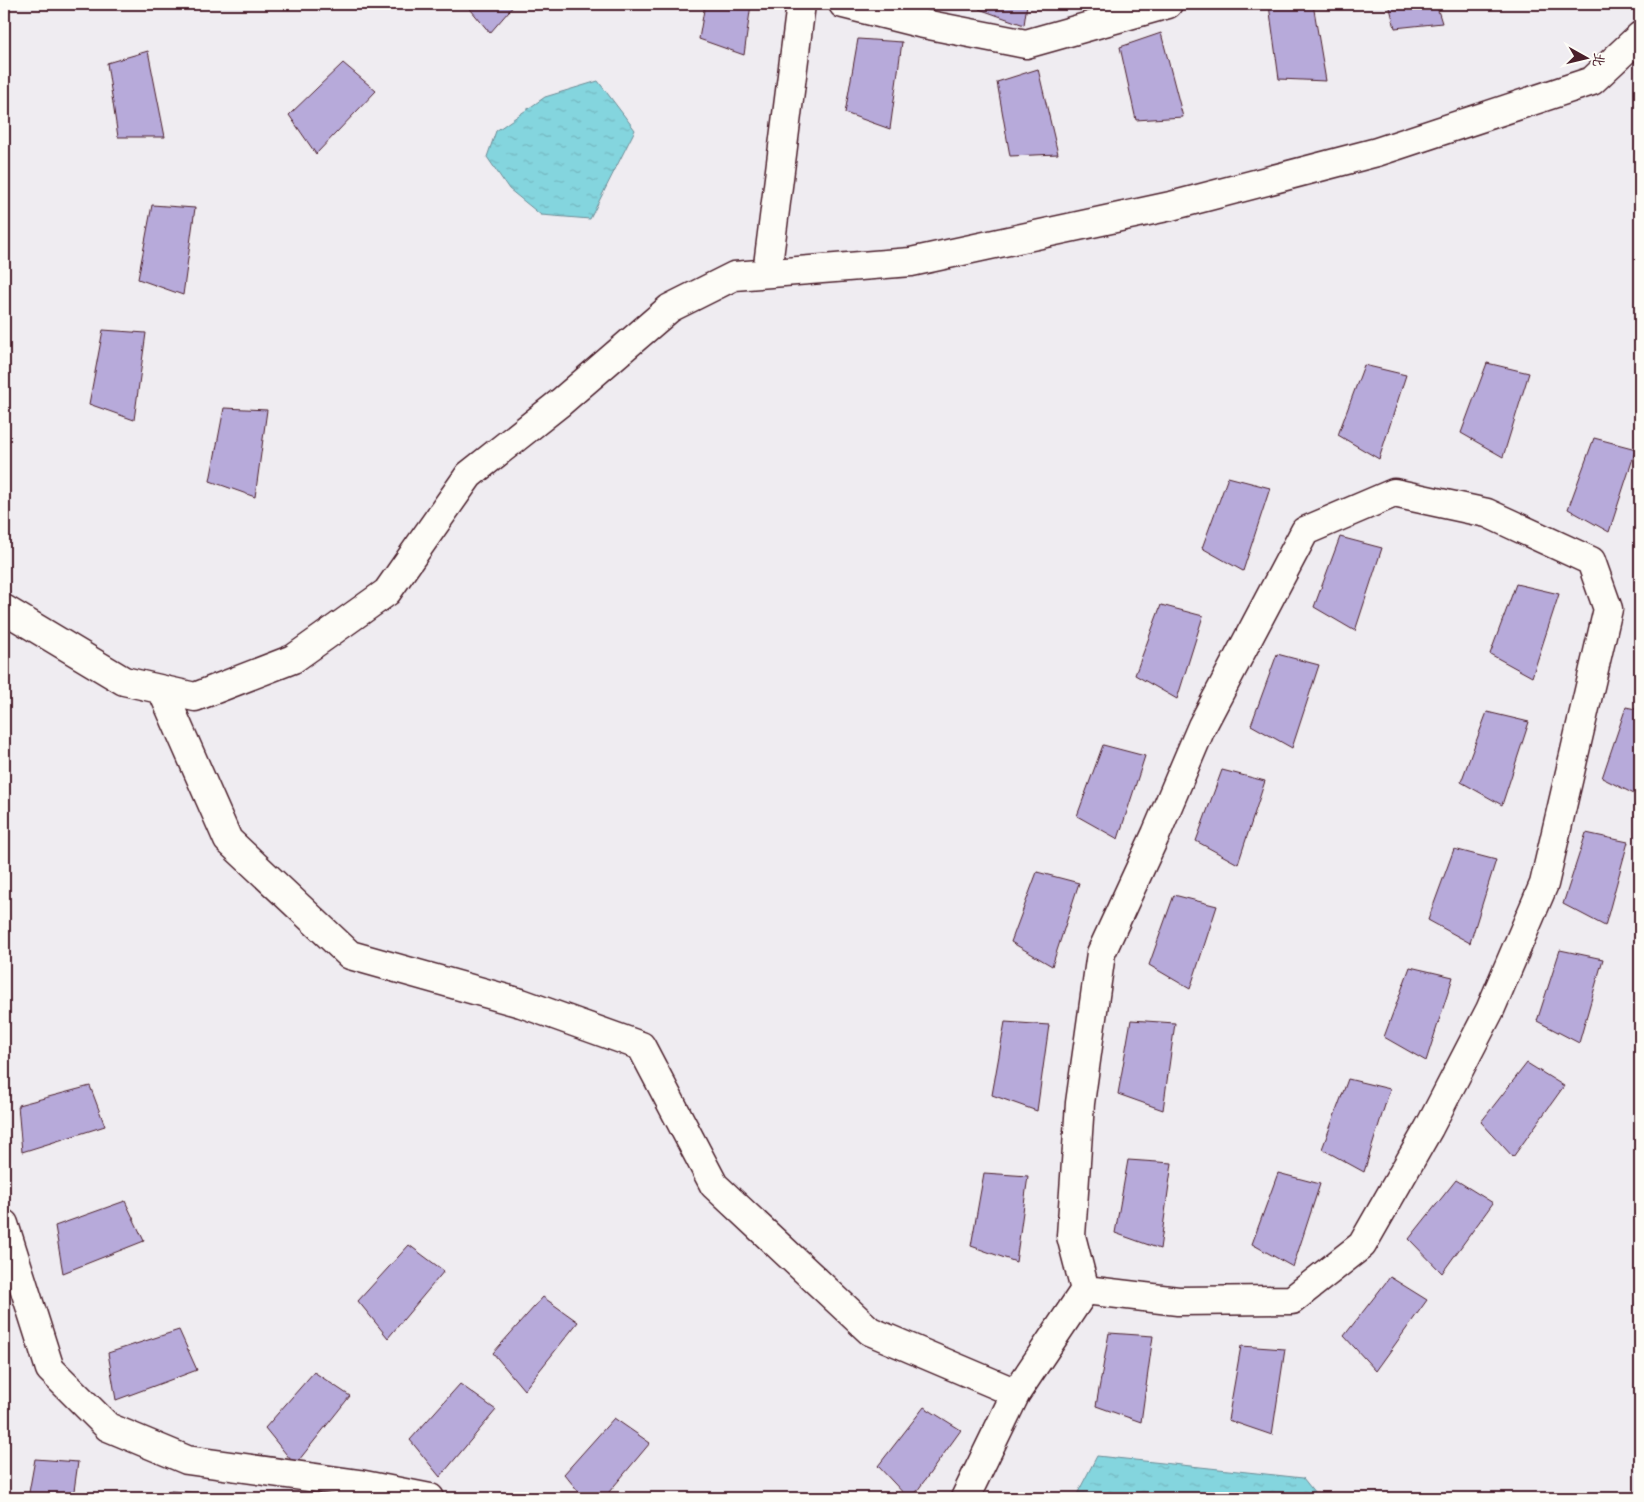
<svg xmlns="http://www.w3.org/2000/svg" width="1644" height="1502" font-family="'Gochi Hand','LXGW WenKai TC',sans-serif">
<defs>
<pattern id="water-ripples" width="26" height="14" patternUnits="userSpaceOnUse" patternTransform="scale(1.25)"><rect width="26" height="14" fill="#84d5de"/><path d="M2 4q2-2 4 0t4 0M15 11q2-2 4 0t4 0" fill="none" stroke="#74b6bf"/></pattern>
</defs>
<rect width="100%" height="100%" fill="#efecf1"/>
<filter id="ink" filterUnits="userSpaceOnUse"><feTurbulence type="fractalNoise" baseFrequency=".02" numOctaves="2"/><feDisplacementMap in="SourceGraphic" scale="10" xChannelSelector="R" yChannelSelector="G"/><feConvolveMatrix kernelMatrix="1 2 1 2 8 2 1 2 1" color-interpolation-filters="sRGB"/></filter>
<g filter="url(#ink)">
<path fill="url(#water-ripples)" stroke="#6d8c96" d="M 598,81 L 635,130 L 590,219 L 541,215 L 509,189 L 487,157 L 496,131 L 545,97 Z
M 1097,1456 L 1303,1478 L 1319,1498 L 1075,1498 Z"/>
<path fill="#b7aada" stroke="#4a1f2b" d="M 466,4 L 515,4 L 490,33 Z
M 705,4 L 751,4 L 744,55 L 699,39 Z
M 980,4 L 1027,4 L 1024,25 L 979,9 Z
M 1275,4 L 1313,4 L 1326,81 L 1279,79 L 1269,5 Z
M 1389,4 L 1436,4 L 1442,23 L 1395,28 Z
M 1161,33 L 1183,117 L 1136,120 L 1120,47 Z
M 858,39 L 902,42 L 890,129 L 845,113 Z
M 148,51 L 165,137 L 118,137 L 107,63 Z
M 343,63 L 376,91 L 316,154 L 289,115 Z
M 1038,69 L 1058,154 L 1010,156 L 997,82 Z
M 152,205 L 195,208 L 183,295 L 138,279 Z
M 103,330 L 146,333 L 134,420 L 89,404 Z
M 1487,363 L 1529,373 L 1503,457 L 1461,433 Z
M 1364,365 L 1406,375 L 1379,459 L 1338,435 Z
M 224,408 L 267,410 L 255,497 L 210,481 Z
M 1594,438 L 1636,449 L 1609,532 L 1568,509 Z
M 1228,477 L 1270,488 L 1243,571 L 1202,548 Z
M 1340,537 L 1382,548 L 1355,631 L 1314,607 Z
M 1516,584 L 1559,594 L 1532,677 L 1490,654 Z
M 1161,605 L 1203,616 L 1177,699 L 1135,675 Z
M 1277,654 L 1319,665 L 1292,748 L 1251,725 Z
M 1626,707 L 1640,710 L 1640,797 L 1602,778 Z
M 1487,712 L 1529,722 L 1502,805 L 1461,782 Z
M 1103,745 L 1145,756 L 1118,839 L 1077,816 Z
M 1222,770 L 1265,781 L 1238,864 L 1196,841 Z
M 1586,833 L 1628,842 L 1605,926 L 1563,904 Z
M 1454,849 L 1496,860 L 1470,943 L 1428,920 Z
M 1037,872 L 1079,883 L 1052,966 L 1011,942 Z
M 1174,895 L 1217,906 L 1190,989 L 1149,965 Z
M 1560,950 L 1603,959 L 1579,1043 L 1537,1021 Z
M 1410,967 L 1453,977 L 1426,1061 L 1384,1037 Z
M 1131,1020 L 1175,1023 L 1163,1110 L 1118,1094 Z
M 1005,1022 L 1049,1025 L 1037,1111 L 992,1095 Z
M 1527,1063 L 1564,1086 L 1513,1157 L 1481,1122 Z
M 1348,1079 L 1390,1089 L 1364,1172 L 1322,1149 Z
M 90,1086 L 105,1126 L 22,1152 L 18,1105 Z
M 1128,1160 L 1172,1163 L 1160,1249 L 1115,1233 Z
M 984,1173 L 1028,1176 L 1016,1262 L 971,1246 Z
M 1278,1173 L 1320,1184 L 1293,1267 L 1252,1244 Z
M 1456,1180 L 1493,1203 L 1442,1273 L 1409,1239 Z
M 125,1201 L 144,1241 L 63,1273 L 55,1226 Z
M 409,1245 L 444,1271 L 388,1338 L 358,1301 Z
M 1390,1277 L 1427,1300 L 1376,1371 L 1344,1336 Z
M 543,1297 L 578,1322 L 524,1390 L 493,1353 Z
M 179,1330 L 197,1370 L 116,1400 L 108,1353 Z
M 1109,1333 L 1153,1336 L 1141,1422 L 1096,1406 Z
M 1241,1346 L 1285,1349 L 1272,1435 L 1228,1420 Z
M 314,1372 L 350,1396 L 295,1465 L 265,1428 Z
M 460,1384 L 496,1410 L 440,1477 L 410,1440 Z
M 924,1407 L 961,1430 L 912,1498 L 908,1498 L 878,1466 Z
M 614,1418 L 650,1443 L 604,1498 L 584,1498 L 564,1474 Z
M 35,1459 L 78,1462 L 73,1498 L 28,1498 Z
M 170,1491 L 213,1494 L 213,1498 L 169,1498 Z"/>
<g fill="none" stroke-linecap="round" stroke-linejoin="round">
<g stroke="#4a1f2b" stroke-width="31">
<path id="street" d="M 843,4 L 919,23 L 1026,44 L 1168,4
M 767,273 L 801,4
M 4,609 L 124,681 L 195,697 L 293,659 L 387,592 L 469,475 L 561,402 L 670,308 L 734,276 L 911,262 L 1171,206 L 1377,152 L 1592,81 L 1640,36
M 162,690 L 228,840 L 350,955 L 521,1003 L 641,1046 L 714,1185 L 870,1331 L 1016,1393
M 4,1224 L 50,1369 L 108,1427 L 187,1460 L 359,1484 L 430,1498
M 965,1498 L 1016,1393 L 1085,1290 L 1071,1236 L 1080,1103 L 1101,953 L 1156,834 L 1202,726 L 1305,531 L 1394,493 L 1487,513 L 1591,561 L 1608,609 L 1544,884 L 1490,1010 L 1429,1128 L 1362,1245 L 1292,1300 L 1178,1301 L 1085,1290"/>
</g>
<use href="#street" stroke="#fdfcf7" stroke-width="28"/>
</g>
</g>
<rect width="1644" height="1502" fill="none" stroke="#fdfcf7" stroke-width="20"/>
<rect x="10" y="10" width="1624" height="1482" fill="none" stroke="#4a1f2b" stroke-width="2" filter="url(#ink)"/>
<g transform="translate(1586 58) rotate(98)" stroke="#fdfcf7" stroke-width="4" paint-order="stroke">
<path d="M0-4L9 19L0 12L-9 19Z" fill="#4a1f2b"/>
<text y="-8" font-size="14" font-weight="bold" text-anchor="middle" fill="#4a1f2b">北</text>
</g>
</svg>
